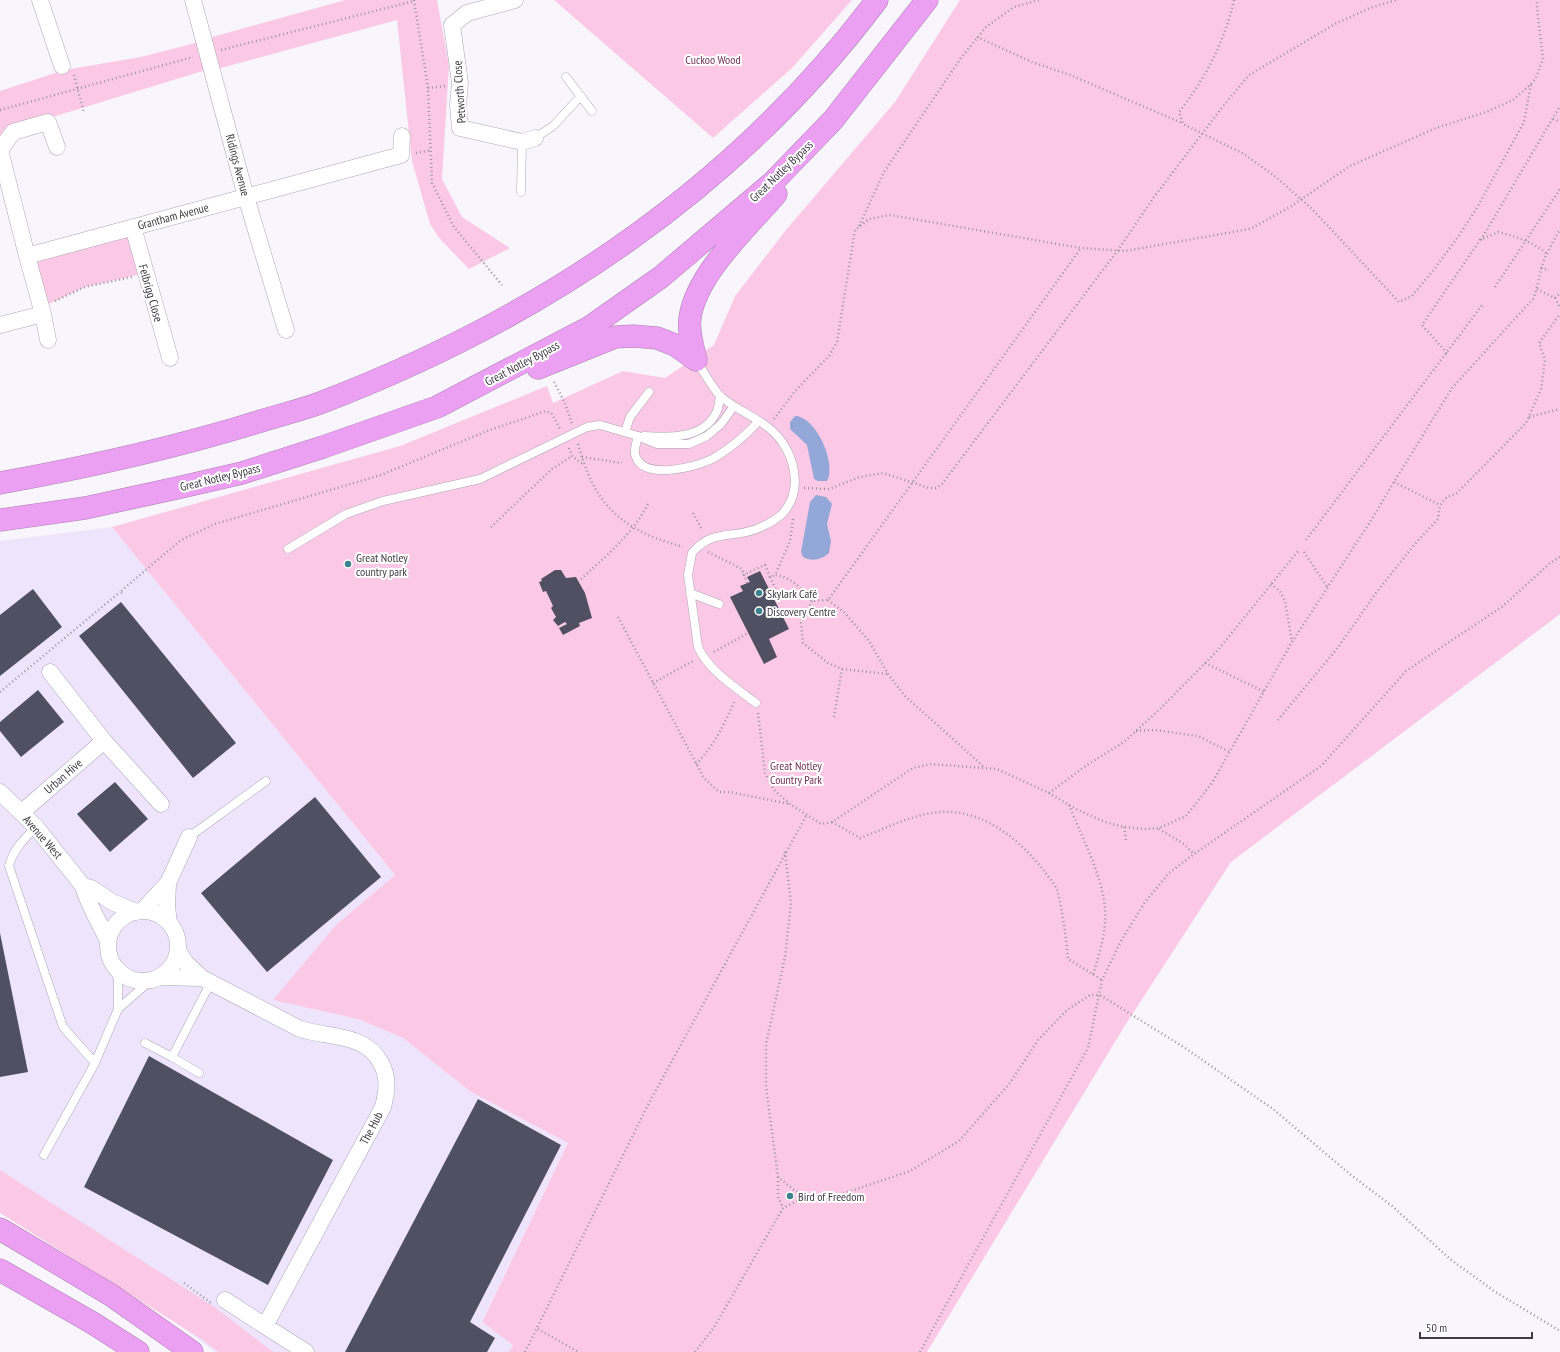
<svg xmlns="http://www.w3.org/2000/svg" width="1560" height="1352" font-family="'PT Sans Narrow',sans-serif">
<rect width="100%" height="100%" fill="#f8f5fd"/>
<path fill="#eee5fc" d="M 112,527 L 395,875 L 336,925 L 274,1000 L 358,1019 L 403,1038 L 471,1092 L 568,1143 L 482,1321 L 513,1345 L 509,1352 L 215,1352 L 0,1191 L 0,541 Z"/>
<path fill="#fbc9e6" d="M 345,0 L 437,0 L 449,66 L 442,179 L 462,217 L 510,248 L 469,269 L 439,238 L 430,224 L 412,161 L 397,20 L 217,69 L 209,38 Z
M 554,0 L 852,0 L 792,68 L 713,138 Z
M 960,0 L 1560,0 L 1560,614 L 1231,862 L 1124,1027 L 927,1352 L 509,1352 L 513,1345 L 482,1322 L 568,1143 L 471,1092 L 403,1038 L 358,1019 L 273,1000 L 336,925 L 395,875 L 112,527 L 400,446 L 547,386 L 553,403 L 623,371 L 665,378 L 714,345 L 735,296 L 786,230 L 895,102 Z
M 199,42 L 206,70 L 7,131 L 0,138 L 0,91 L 64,70 L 141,57 Z
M 133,227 L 146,273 L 85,287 L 40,308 L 27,256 Z
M 0,1170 L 216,1308 L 273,1352 L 218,1352 L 203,1340 L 0,1213 Z"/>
<path fill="#93a8d8" d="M 795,416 C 816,416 837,464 827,481 L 818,481 L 814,479 L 807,445 L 790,429 L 790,422 Z
M 816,495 L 826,497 L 832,504 L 827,524 L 831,541 L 829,553 C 821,560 812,562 803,557 L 801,552 L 810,502 Z"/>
<path fill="#505062" d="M 555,570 L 561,570 L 566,578 L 576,577 L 585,593 L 592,618 L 579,623 L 580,626 L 563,635 L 559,628 L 567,624 L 565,622 L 558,626 L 553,620 L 556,617 L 551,608 L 553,606 L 546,591 L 543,592 L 539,582 L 542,581 L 541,579 Z
M 760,571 L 789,629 L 769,639 L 777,657 L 764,664 L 730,597 L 743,591 L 740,586 L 750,582 L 747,577 Z
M 33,589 L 62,627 L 0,676 L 0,615 Z
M 121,602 L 236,743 L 193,778 L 79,636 Z
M 38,690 L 64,722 L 21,757 L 0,731 L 0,722 Z
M 115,782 L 148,819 L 110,852 L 77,814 Z
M 315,797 L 381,877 L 267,972 L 201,893 Z
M 0,933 L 28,1072 L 0,1077 Z
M 149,1056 L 333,1160 L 268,1285 L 84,1187 Z
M 478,1099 L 561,1145 L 470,1322 L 495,1338 L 487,1352 L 345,1352 Z"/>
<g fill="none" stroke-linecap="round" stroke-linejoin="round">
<g stroke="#ada5b8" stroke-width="9">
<path id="lane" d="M 566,77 L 592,111
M 535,138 L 553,126 L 581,96
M 521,192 L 522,142
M 696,361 C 703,370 713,389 720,396 C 735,409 754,416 769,428 C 793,447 806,489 782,514 C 777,519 768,524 761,527 C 736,540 714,527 692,553 L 688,575 L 698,647 C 709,671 735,687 756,703
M 625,432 L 630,417 L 649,392
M 638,436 C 637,441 634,449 635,454 C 641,482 697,467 714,458 C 731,448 745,436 759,421
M 644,436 C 669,438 705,439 717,411 C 719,407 719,400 720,396
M 288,549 L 346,514 L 383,501 L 480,479 L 587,427 L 600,425 L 638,436 L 657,444 L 689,444 L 707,436 L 721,424 L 734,406
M 690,593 L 719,604
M 36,827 C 24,839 13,850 9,866 L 63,1027 L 95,1063
M 189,837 L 266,781
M 115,967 L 118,981 L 118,1009
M 145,1043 L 172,1057 L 211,982
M 172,1057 L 199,1073
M 44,1155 L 95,1063 L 118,1009 L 151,980"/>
</g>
<g stroke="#ada5b8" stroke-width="17">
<path id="street" d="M 40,0 L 62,66
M 193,0 L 246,197 L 286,330
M 515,0 L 467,13 L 452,25 L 460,83 L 458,105 L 460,128 L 522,142 L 535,138
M 0,150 L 27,256
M 0,150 L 13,132 L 48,122 L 57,147
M 133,227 L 170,358
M 43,314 L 48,340
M 0,325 L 43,314 L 27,256 L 401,155 L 402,136
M 50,672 L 104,741 L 161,804
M 0,792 L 36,827 L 83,886 C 88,905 100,923 108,941
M 22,812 L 104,741
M 168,883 L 167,907 L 169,923
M 83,886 L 91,888 L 112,902 L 136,912
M108 946a35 35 0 1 1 70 0a35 35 0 1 1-70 0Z
M 142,911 L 168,883 L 189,837
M 178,951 L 186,963 L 202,978 L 300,1029 C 329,1038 365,1033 381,1063 C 389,1078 387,1091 383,1107 L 265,1326 L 225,1300
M 160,977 L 202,978
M 265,1326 L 306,1352"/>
</g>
<g stroke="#ae7db5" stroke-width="23">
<path id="highway" d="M 696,360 C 693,347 688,332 690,318 C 696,274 747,228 776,194
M 538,368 L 615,337 L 633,336 L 657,338 L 675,345 L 696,360
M 0,483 C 89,467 175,448 261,421 C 280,415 301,410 320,403 C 540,319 735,189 877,0
M 0,520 L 85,508 L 177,488 L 242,473 L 323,447 L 437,407 L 590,327 L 661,277 L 773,182 L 833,120 L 927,0
M 0,1229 L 111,1295 L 192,1352
M 0,1270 L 91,1322 L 138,1352"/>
</g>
<path stroke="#98959d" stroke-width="2.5" stroke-dasharray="1 3" stroke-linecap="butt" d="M 414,0 L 428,88 L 432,183 L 454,227 L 502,285
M 1234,0 C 1225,41 1205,79 1179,112 L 1183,124 L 1244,154 L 1276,177 L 1313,210 L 1399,302 L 1412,296 L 1436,267 L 1460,234 L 1478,206 L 1524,122 L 1531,84
M 977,37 L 1032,62 L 1070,75 L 1182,123
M 221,50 L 414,1
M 74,75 L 84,113
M 428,88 L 446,86
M 0,110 L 193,57
M 1553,119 L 1560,122
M 416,153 L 431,150
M 859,226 L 884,172 L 961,58 L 986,27 L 1014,7 L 1039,0
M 1481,240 L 1560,106
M 1541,268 L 1549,270
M 1495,287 L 1560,189
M 1537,289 L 1555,298 L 1560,308
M 1555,298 L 1560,293
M 55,301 L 85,287 L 132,277
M 1447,353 L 1422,325 L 1480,240 L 1498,232 C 1516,237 1532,241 1547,254
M 554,382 L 565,403 L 572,424
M 1529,417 L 1560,409
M 774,419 L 796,390 L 829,356 L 837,342 L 855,230 L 869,219 L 890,215 L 1081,248 L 1125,251 L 1250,229 L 1290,207 L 1350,166 L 1436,128 L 1486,112 L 1513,100 L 1531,84 L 1536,78 L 1543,59 L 1537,8 L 1537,0
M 578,444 C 590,487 605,515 648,535 C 659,540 671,543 683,547
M 569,448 L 572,456 L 584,465
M 582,457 L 622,463
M 1394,482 L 1440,505
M 804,488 L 829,489 L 860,477 L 883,473 L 929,488 L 936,488 L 942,484 L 1118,250 L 1154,197 L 1224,105 L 1249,75 L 1335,24 L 1370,8 L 1396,0
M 693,513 L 702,530
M 793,519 L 790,541 L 775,575 C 792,577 801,589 812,601 L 828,600 L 1081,248
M 491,527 L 552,469 L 572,456
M 1306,540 L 1483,304
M 708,552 L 742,569 L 747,583
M 1304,552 L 1328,588
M 743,575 L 765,565 L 770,577 L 775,575
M 770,577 L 779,596
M 581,579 C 606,556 632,535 648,504
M 1271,584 L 1280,591 L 1285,601 L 1292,642
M 122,593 L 120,592 L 181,540 L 215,524 L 381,475 L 487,431 L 546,411 L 552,414 L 560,429
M 828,600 L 844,612 L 869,641 L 888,674 L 905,696 L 983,766
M 812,601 L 801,623 L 803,643 L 828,663 L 842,669 L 888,674
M 618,617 L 704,778 L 719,792 L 730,792 L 790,804
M 714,652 L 748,633
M 1205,663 L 1265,692
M 653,683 L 693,661
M 0,692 L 120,592
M 758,713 L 765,773 L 774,790 L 790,804 L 821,824 L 832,822 L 913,768 L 930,764 L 997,769 L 1049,793 L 1076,809 L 1105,822 L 1124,827 L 1144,829 L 1159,828 L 1186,816 L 1212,783 L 1292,642 L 1372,519 L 1394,482 L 1452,388 L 1533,299 C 1537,289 1539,279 1541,269 C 1545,255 1553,242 1560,229
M 834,717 L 842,669
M 1278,720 L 1339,646 L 1376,593 L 1414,545 L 1438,519 L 1440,505 L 1447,497 L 1456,494 L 1526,423 L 1541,389 L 1545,360 L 1539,343 L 1560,314
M 1136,731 L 1155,730 L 1198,736 L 1230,752
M 696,764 C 714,746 725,723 735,700
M 1049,793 L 1087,765 L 1124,742 L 1160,709 L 1218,650 L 1299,550
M 1069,805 C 1081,835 1103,877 1105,909 C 1107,931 1099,954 1093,975
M 832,822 L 860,838 C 887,828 912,814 941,812 C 984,809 1021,841 1045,872 C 1049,878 1055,884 1057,890 C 1063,911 1066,937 1068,959 L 1102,980
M 1124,827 L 1126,841
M 1159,829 L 1184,844 L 1194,854
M 785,852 L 791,903 L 785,957 L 766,1044 L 766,1087 L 778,1177 L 794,1190 L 807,1196 L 839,1195 L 910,1171 L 959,1141 L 1010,1083 L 1038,1040 L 1067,1010 L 1090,995 L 1100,995 L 1185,1048 L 1273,1109 L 1351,1175 L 1392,1206 L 1450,1259 L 1494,1291 L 1560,1331
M 778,1177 L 778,1197 L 783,1208
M 184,1283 L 211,1303
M 538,1329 L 578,1352
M 525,1352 L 649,1103 L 806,816
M 695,1352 L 713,1329 L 783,1208 L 807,1196
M 920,1352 L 1088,1048 L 1102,980 L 1121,941 L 1145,902 L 1169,873 L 1194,854 L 1321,766 L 1406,671 L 1503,606 L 1549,564 L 1560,557"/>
<use href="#lane" stroke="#fff" stroke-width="8"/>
<use href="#street" stroke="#fff" stroke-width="16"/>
<use href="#highway" stroke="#eba0f2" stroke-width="22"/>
</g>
<g fill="#3b828c" stroke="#fff" stroke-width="1.5">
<circle cx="348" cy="564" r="4"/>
<circle cx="759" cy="593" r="4"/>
<circle cx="759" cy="611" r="4"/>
<circle cx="790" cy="1196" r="4"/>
</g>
<g text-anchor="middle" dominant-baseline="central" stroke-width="4" stroke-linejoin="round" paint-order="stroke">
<g font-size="12" fill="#703159" stroke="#fff">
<text x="713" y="59">Cuckoo Wood</text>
<text x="796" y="765">Great Notley<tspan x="796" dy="14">Country Park</tspan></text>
</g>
<g font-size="12" fill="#3e3b43" stroke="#fff">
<text transform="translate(459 92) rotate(-94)">Petworth Close</text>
<text transform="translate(238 165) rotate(75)">Ridings Avenue</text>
<text transform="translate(781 171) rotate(-44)">Great Notley Bypass</text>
<text transform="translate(173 216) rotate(-15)">Grantham Avenue</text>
<text transform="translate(151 293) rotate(74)">Felbrigg Close</text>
<text transform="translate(522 363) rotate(-28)">Great Notley Bypass</text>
<text transform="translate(220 477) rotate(-14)">Great Notley Bypass</text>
<text transform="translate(63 776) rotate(-41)">Urban Hive</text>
<text transform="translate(43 837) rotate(49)">Avenue West</text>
<text transform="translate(371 1128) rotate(-62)">The Hub</text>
</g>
<g font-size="12" fill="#3e3b43" stroke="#fff" text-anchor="start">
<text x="356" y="557">Great Notley<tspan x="356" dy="14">country park</tspan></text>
<text x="767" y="593">Skylark Café</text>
<text x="767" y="611">Discovery Centre</text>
<text x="798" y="1196">Bird of Freedom</text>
</g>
</g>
<path d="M1420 1332v6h112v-6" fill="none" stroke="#3e3b43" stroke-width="2"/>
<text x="1426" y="1332" font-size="12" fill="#3e3b43" stroke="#ffffff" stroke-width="3" paint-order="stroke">50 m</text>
</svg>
